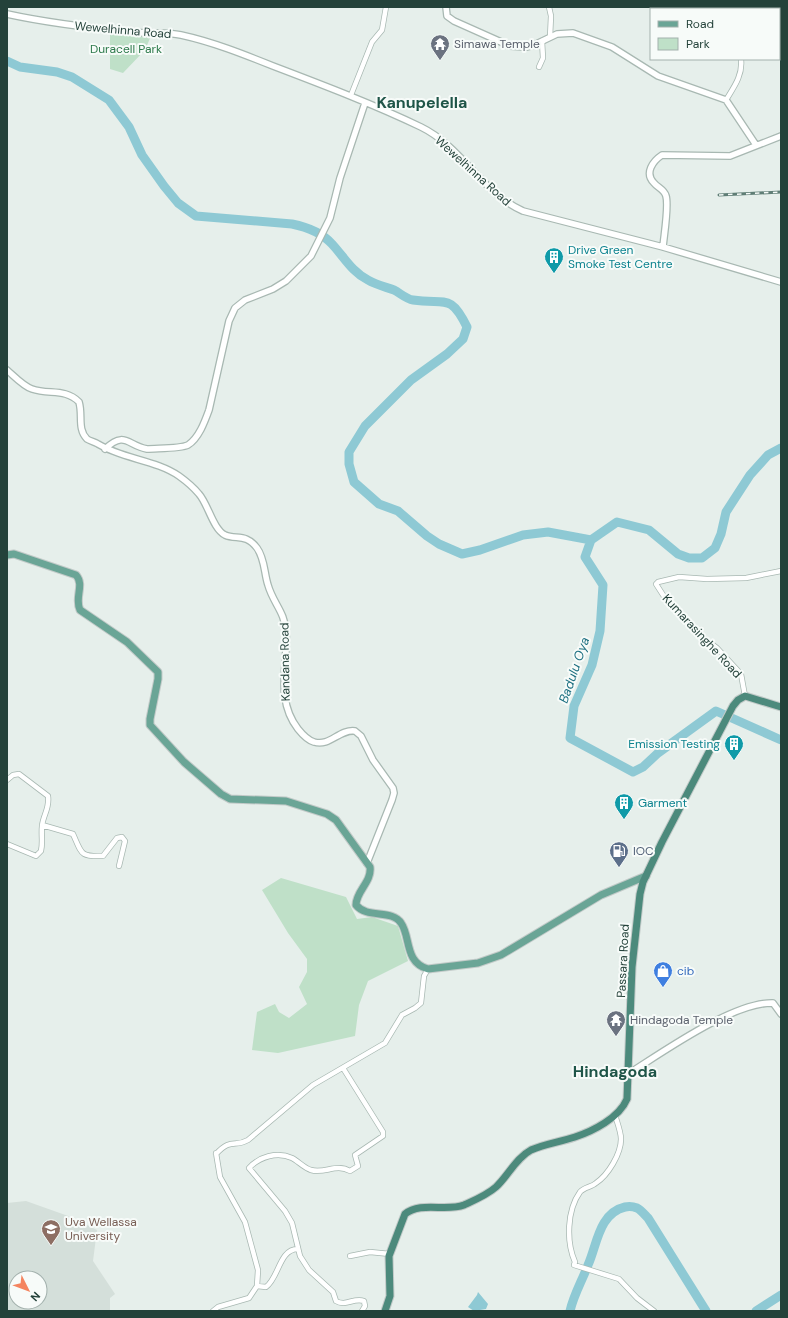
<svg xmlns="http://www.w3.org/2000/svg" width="788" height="1318" font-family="'DM Sans',sans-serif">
<rect width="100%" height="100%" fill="#e6efeb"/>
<path fill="#d4dfda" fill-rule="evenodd" d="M 26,1201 L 71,1217 L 97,1230 L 93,1261 L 115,1294 L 110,1298 L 110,1311 L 7,1311 L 7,1203 ZM 16,1278 L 40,1278 L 40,1302 L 16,1302 Z"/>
<path fill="#bfe0c8" d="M 110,32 L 151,36 L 145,50 L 123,73 L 110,69 Z
M 281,878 L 346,897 L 357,919 L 372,917 L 398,926 L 408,961 L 368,981 L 359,1005 L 355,1036 L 278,1053 L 252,1050 L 257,1012 L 275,1004 L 279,1012 L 289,1018 L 307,1004 L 299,987 L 307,972 L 307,959 L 288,933 L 262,890 Z"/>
<path fill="#8ec9d4" d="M 478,1292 L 488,1304 L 486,1309 L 474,1311 L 468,1307 L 477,1295 Z"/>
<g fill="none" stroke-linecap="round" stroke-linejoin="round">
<path stroke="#8ec9d4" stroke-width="9" d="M 7,61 L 20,67 L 57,72 L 72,77 L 109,100 L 129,127 L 142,155 L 164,186 L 178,203 L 196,216 L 292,224 C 307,227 321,232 332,244 C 344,257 352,272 368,280 C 376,285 386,287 394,290 C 400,293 406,299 413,300 C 445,305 450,292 467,327 L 463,339 L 447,354 L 411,380 L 365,426 L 349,452 L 349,464 L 354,482 L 379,504 L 398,511 L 427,536 L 439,544 L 462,554 L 480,550 L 523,535 L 548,532 L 591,540
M 781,448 L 768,455 L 750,475 L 726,512 L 721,534 L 715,548 L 702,558 L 689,558 L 678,554 L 649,530 L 617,522 L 591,540 L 585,557 L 603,585 L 600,631 L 592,665 L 574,706 L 570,738 L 633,772 L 643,767 L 658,753 L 716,711 L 781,740
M 570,1311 C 574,1294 582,1281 588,1265 C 597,1245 599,1213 625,1207 C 629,1206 632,1206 637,1208 C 641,1210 645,1215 648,1218 L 706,1311
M 756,1311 L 781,1295"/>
<g stroke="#a8b8b2" stroke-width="6">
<path id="minor" d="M 549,7 L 551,16 L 550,37
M 779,34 L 781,29
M 539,67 L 543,58 L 542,41
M 351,95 L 372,42 L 382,30 L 386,7
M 726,100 C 734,87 743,75 741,59
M 745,696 L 741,674 L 717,648 L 702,637 L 665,598 L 656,584 L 658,582 L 679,577 L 707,579 L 746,578 L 781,571
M 7,780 L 13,775 L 19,774 L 48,796 C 50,808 43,815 42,826 C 41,835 43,843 41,851 L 36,856 L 7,844
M 42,825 L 73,834 C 82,854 80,857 103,856 L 117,838 L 122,837 L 125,841 L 119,866
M 343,1068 L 383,1132 L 383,1136 L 355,1155 L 358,1166 L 350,1171 C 336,1163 325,1174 311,1170 C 304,1168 298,1161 292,1158 C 277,1151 259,1157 249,1168 L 285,1211 L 292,1223 L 300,1256 L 309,1270 L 333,1292 L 336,1301 C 346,1307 354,1297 364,1301 L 365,1306 L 362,1311
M 615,1115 C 617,1122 621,1132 621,1139 C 621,1154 608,1175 596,1183 C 592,1187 584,1187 580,1192 C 567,1210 566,1242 575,1262 L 574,1265 L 619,1279 L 637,1298 L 654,1311
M 216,1154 C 232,1137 234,1148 248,1140 L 313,1085 L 385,1043 L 402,1015 L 415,1008 L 421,1003 L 424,976 L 428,969
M 350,1256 L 370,1252 L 390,1254
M 257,1286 L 266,1287 C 279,1278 279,1249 298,1249
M 213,1311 L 218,1307 L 249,1298 L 257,1286 L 258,1270 L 245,1222 L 220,1177 L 216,1153"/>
</g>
<g stroke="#a8b8b2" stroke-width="8">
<path id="tertiary" d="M 446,7 L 447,16 L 454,21 L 510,46 L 526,47 L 534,45 L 557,34 L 573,33 L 612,47 L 658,76 L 726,100 L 756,145
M 7,14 C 48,23 91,28 133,32 C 149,34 166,32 181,35 C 213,42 243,54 273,66 C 323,85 373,104 421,127 C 462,147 482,193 523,211 L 663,247 L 781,282
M 663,247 C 664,235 669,206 666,196 C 664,189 658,188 654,183 C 644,173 653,161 662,155 L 730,156 L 781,136
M 7,370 C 14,376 23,386 32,389 C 49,395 65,388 79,402 C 83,415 77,429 87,439 C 90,441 95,442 98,444 C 123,459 156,460 179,476 C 186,481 194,488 199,494 C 208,504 213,529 225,535 C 236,540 246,533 257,548 C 265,559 264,573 268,585 C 273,603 285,612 286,632 C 288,667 275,699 298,729 C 302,734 307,740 314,742 C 330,747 339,729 355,731 L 361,736 L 373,760 L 393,788 L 394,793 L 392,800 L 367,863
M 105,449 C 125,430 128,446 147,449 C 156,448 180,449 188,445 C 199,438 205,421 209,410 L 229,321 L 235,308 L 245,300 L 273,289 L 286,281 L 311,256 L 330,218 L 340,178 L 365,103
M 628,1074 C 663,1052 733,1002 773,1003 L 781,1014"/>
</g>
<g stroke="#c2cac8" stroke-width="9">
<path id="primary" d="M 7,555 L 14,554 L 76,575 C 85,585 74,598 80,610 L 127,642 L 158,672 L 158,679 L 150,719 L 150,725 L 184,762 L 221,794 L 230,799 L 286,801 L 327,814 L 336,820 L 370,867 C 372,882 356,891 356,905 C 367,919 392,909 401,923 C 411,937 404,962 428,969 L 478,963 L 501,955 L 601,895 L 646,876"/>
</g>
<g stroke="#c2cac8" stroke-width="9">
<path id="trunk" d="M 385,1311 L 390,1296 L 389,1256 L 405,1214 C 421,1201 446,1212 464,1205 C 475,1200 487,1195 496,1187 C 508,1176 516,1158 531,1150 C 545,1144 560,1142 575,1137 C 593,1131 619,1118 627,1099 L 632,967 L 640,894 L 643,882 L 662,842 L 733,706 L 738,700 L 745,696 L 781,707"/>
</g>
<use href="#minor" stroke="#fff" stroke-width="4.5"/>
<use href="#tertiary" stroke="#fff" stroke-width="5.5"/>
<use href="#primary" stroke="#6aa596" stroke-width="7"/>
<use href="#trunk" stroke="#4c8a7c" stroke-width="7"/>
<g stroke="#5f7d75" stroke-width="3">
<path id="rail" d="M 719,195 L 781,192"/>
</g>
<use href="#rail" stroke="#f7fbf9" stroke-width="1.5" stroke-dasharray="4.5" stroke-linecap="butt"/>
</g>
<defs>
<g id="temple-pin" transform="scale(1)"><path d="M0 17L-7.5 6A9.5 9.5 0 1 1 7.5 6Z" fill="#6b7280" stroke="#f7fbf9"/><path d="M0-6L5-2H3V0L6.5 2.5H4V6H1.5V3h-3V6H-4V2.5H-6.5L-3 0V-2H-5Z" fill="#fff"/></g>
<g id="building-pin" transform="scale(1)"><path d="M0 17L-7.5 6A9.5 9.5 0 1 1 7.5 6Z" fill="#0f9aa8" stroke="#f7fbf9"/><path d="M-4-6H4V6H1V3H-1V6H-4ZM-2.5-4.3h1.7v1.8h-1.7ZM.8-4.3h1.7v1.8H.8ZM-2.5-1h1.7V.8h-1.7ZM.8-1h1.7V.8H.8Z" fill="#fff"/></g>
<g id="fuel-pin" transform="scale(1)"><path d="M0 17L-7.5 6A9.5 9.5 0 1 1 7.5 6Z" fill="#5c6f8a" stroke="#f7fbf9"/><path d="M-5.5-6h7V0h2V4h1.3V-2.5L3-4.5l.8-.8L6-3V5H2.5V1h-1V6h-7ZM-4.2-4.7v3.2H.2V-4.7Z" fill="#fff"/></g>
<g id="shop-pin" transform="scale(1)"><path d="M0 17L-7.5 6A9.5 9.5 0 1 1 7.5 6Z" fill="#3f7fe0" stroke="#f7fbf9"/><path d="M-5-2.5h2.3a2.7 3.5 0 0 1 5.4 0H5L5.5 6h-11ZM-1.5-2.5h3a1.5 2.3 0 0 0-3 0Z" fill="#fff"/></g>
<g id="university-pin" transform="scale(1)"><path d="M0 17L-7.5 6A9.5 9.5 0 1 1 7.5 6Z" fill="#8d6e63" stroke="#f7fbf9"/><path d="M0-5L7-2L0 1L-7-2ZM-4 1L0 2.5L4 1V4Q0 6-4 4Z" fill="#fff"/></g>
</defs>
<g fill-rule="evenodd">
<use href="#temple-pin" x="440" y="44"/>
<use href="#building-pin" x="554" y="257"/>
<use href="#building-pin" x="734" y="744"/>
<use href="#building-pin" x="624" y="803"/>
<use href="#fuel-pin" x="619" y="851"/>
<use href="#shop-pin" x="663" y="971"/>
<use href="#temple-pin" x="616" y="1020"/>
<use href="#university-pin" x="51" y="1229"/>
</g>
<g text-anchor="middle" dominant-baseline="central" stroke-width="4" stroke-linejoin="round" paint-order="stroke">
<g font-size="12" fill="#24423a" stroke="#f7fbf9">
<text transform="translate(123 30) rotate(5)">Wewelhinna Road</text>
<text transform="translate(473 171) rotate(42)">Wewelhinna Road</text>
<text transform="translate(702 636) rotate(47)">Kumarasinghe Road</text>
<text transform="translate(285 662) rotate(-91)">Kandana Road</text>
<text transform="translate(623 961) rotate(-87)">Passara Road</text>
</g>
<g font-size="12" fill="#5b616d" stroke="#f7fbf9" text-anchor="start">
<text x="454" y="44">Simawa Temple</text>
<text x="630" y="1020">Hindagoda Temple</text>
</g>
<g font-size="12" fill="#2d7a4b" stroke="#f7fbf9">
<text x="126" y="49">Duracell Park</text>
</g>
<g font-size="12" fill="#0d838f" stroke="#f7fbf9" text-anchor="start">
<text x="568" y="250">Drive Green<tspan x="568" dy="14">Smoke Test Centre</tspan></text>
<text x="720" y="744" text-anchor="end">Emission Testing</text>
<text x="638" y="803">Garment</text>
</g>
<g font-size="12" fill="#4e5e75" stroke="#f7fbf9" text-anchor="start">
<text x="633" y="851">IOC</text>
</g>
<g font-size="12" fill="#366cbe" stroke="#f7fbf9" text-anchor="start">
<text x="677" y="971">cib</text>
</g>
<g font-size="12" fill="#785e54" stroke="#f7fbf9" text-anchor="start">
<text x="65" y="1222">Uva Wellassa<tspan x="65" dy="14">University</tspan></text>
</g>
<g font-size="13" font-style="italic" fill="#1c6f80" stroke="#f7fbf9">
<text transform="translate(574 670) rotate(-71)">Badulu Oya</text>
</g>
<g font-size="16" font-weight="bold" fill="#1f5548" stroke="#f7fbf9">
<text x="422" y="102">Kanupelella</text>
<text x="615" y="1071">Hindagoda</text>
</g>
</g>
<rect width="788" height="1318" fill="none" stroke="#24423a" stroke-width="16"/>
<rect x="650" y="8" width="130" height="52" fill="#f7fbf9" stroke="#a3b1ad"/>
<rect x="658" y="21" width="20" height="6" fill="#6aa596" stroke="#a3b1ad"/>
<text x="686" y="28" font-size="12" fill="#24423a">Road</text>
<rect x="658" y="38" width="20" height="12" fill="#bfe0c8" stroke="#a3b1ad"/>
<text x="686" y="48" font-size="12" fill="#24423a">Park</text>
<g transform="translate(28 1290) rotate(132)"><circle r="19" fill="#f7fbf9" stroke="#a3b1ad"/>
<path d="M0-3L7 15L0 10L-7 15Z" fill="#f4845f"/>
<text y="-6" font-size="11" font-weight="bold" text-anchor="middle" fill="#24423a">N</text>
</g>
</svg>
